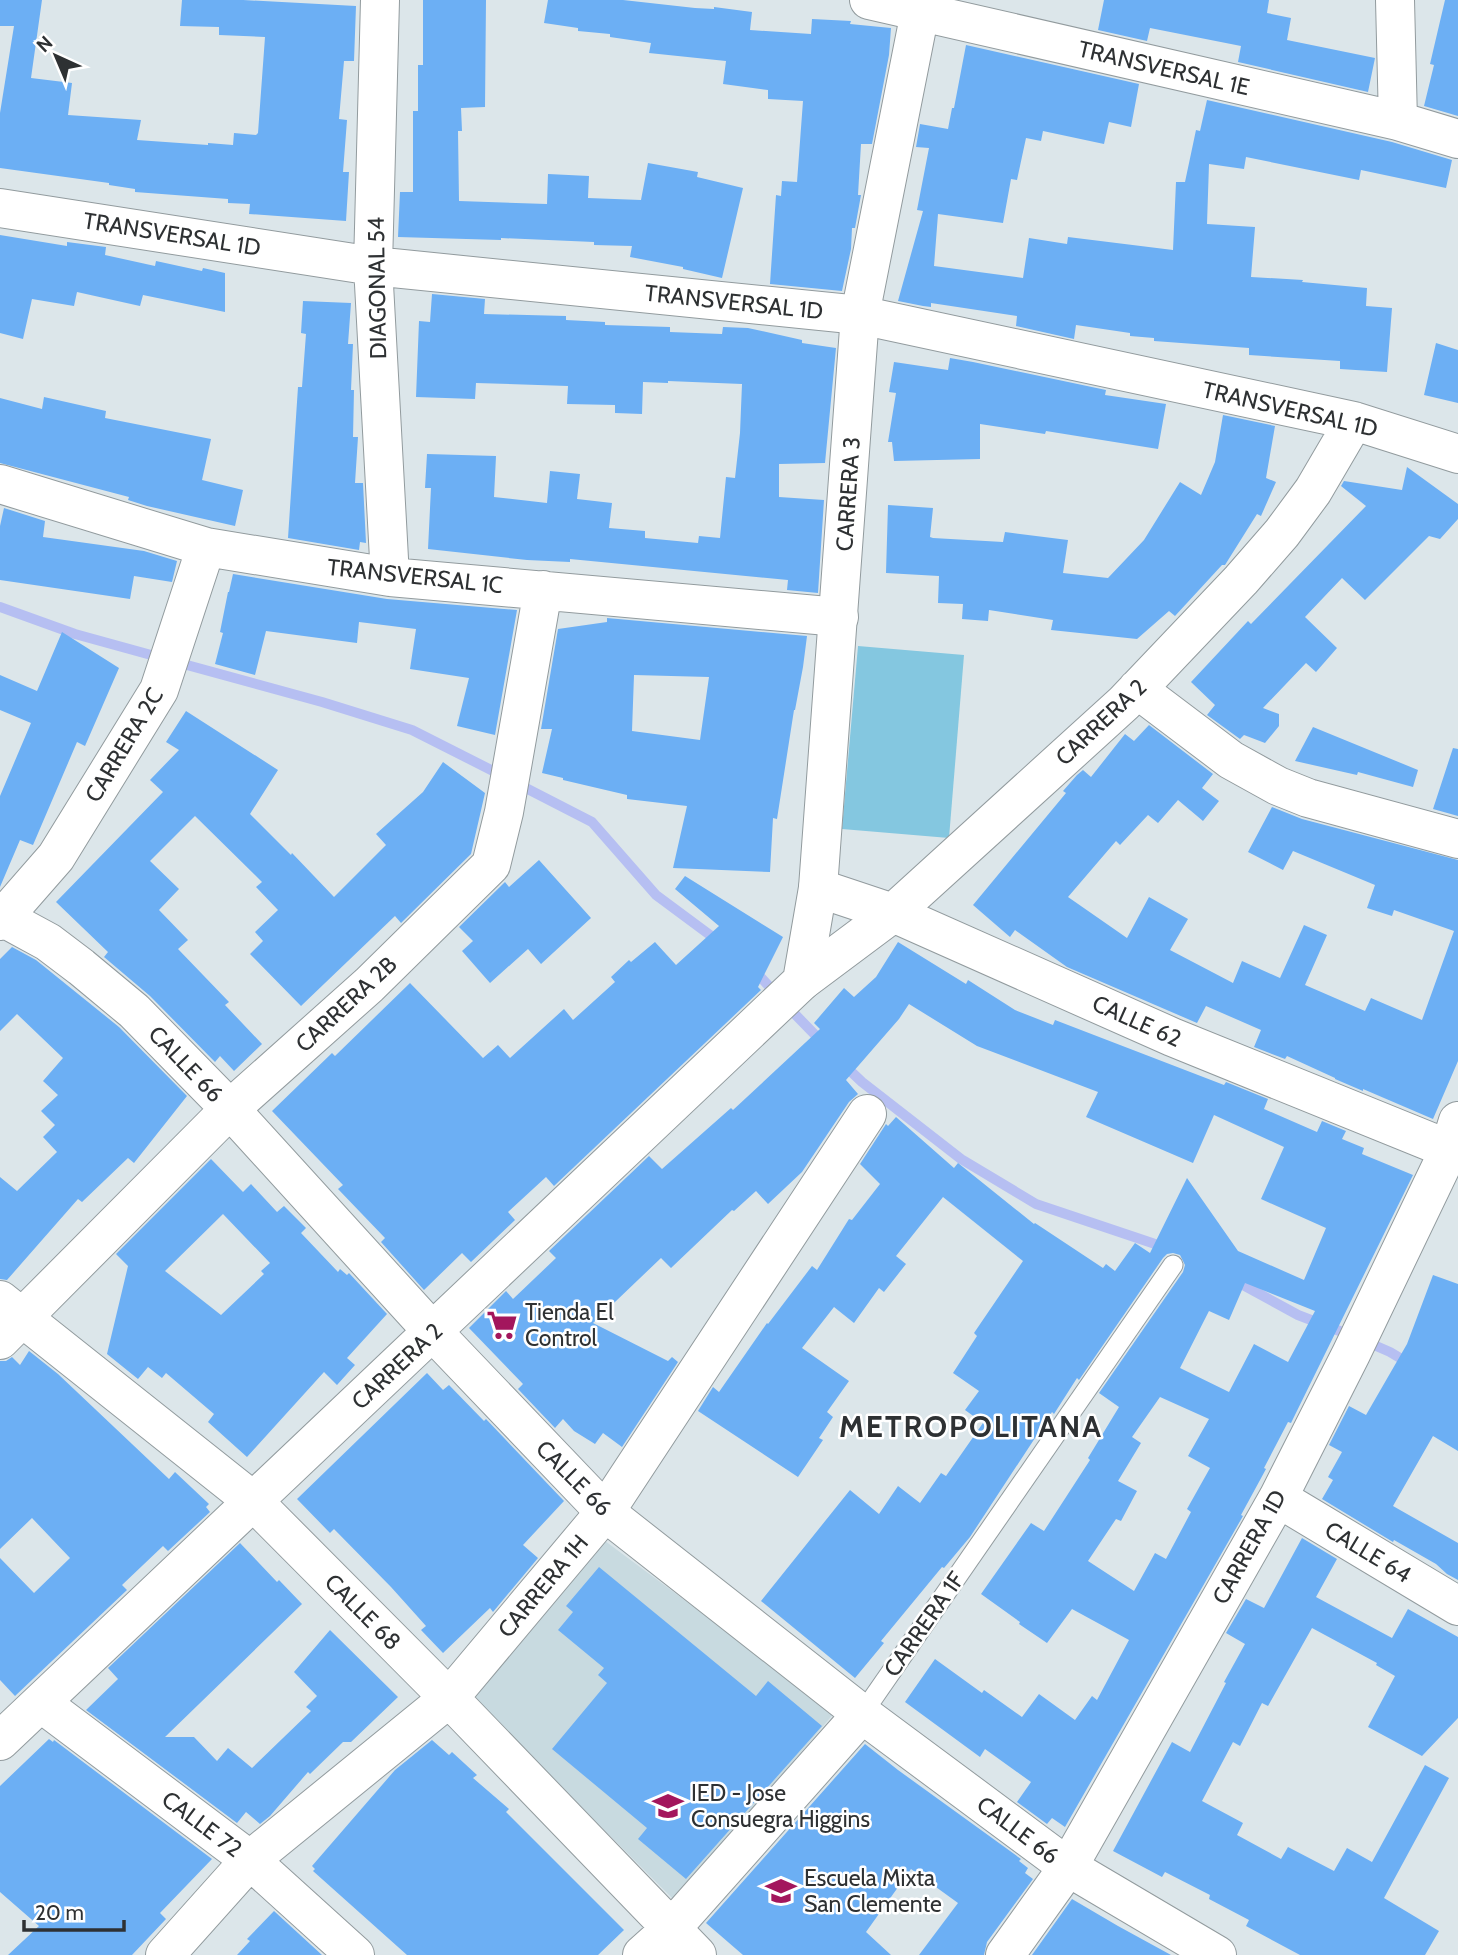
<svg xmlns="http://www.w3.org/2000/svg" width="1458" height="1955" font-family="Cabin,sans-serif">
<rect width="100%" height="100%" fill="#dce6ea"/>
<path fill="#c8dae0" d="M 605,1541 L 835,1712 L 675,1901 L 474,1699 Z"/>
<path fill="#84c7e0" d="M 858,646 L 964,655 L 949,838 L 842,829 Z"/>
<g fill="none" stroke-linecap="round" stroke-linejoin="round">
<path stroke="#b6bff2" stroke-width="10" d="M 0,607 L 75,634 L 162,658
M 176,662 L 322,702 L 412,730 L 501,775
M 518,784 L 592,822 L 656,895 L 718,941
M 754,970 L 777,995
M 787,1006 L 823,1043
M 843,1064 L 862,1082 L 961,1159 L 1036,1204 L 1167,1248
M 1234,1280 L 1298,1315 L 1350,1335
M 1367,1342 L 1390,1352 L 1410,1364"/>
</g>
<path fill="#6caff4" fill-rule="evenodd" d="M 0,0 L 42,0 L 31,78 L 72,83 L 68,115 L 141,120 L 137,140 L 208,145 L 208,143 L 233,145 L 234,133 L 256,135 L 258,133 L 265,37 L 219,35 L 219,27 L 180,26 L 182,0 L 243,0 L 356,6 L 354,61 L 344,61 L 339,119 L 347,120 L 343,172 L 349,172 L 346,221 L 249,214 L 250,204 L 228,203 L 228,199 L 135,192 L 135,189 L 109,185 L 109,183 L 0,168 L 0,113 L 14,26 L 0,26 Z
M 423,0 L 486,0 L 485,107 L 461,108 L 462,131 L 458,131 L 459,201 L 547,204 L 548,174 L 589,176 L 588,198 L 641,200 L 648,163 L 698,172 L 697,177 L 743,188 L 722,278 L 683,269 L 683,267 L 630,257 L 632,246 L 594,245 L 594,242 L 501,238 L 501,240 L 398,237 L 400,192 L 413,192 L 413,111 L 418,111 L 418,65 L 423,65 Z
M 548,0 L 623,0 L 695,8 L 714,9 L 714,7 L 752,12 L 750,30 L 811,34 L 812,19 L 851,21 L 850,24 L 891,28 L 889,55 L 872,144 L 861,144 L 858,195 L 861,195 L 855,228 L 852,228 L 851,249 L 842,291 L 770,284 L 776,195 L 781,196 L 782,181 L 797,182 L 803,101 L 768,99 L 768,90 L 723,84 L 726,61 L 649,53 L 651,43 L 610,37 L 610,34 L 578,31 L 578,28 L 544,23 Z
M 1104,0 L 1269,0 L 1267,13 L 1291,18 L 1287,40 L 1375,58 L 1368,92 L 1238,62 L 1241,46 L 1150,28 L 1147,41 L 1098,30 Z
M 1445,0 L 1458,0 L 1458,116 L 1424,106 L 1434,65 L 1430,64 Z
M 966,45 L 1139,84 L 1131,127 L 1109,122 L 1104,144 L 1043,131 L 1041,141 L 1026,138 L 1017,180 L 1011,179 L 1003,223 L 938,214 L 934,266 L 1023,278 L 1029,238 L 1067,244 L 1068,237 L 1173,250 L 1176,182 L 1185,182 L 1196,130 L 1200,131 L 1207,100 L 1392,142 L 1452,160 L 1446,188 L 1361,170 L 1359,180 L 1246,157 L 1244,169 L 1209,164 L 1207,224 L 1255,227 L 1251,277 L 1303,280 L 1302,282 L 1367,288 L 1366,306 L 1392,308 L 1387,372 L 1340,369 L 1340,361 L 1249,355 L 1249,348 L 1154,341 L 1154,338 L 1130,336 L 1130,333 L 1076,325 L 1074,339 L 1016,326 L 1017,316 L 931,303 L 931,307 L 923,306 L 898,301 L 923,211 L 917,210 L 929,148 L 916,147 L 920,124 L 948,129 L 952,108 L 954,108 Z
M 0,235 L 67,246 L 67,242 L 106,247 L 105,255 L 155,266 L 156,261 L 202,271 L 203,268 L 225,273 L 225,312 L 143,295 L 140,306 L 77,292 L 74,306 L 32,299 L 23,339 L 0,333 Z
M 432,294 L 485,299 L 484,314 L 566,316 L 566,320 L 605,322 L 605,325 L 670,327 L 670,332 L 722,334 L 723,327 L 748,328 L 802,340 L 802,343 L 836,348 L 825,463 L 779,464 L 779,497 L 824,500 L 818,593 L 787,590 L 788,580 L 570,559 L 570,562 L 527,560 L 428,549 L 431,488 L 425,488 L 427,454 L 496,456 L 494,497 L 547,503 L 550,471 L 580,474 L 577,499 L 612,503 L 609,528 L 645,531 L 645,538 L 698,543 L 699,536 L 720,538 L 726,477 L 735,478 L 740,433 L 742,384 L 668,381 L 668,383 L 643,382 L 642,414 L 615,413 L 615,405 L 567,404 L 568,386 L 476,383 L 475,399 L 416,397 L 419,321 L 430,322 Z
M 303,301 L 351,303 L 348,344 L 353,344 L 351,390 L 354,390 L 353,437 L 358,437 L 355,483 L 363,483 L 366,543 L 360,542 L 359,550 L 288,538 L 298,387 L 302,387 L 306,334 L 301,333 Z
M 1436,343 L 1458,350 L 1458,403 L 1424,395 Z
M 950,358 L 973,362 L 1106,390 L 1105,395 L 1166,404 L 1158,449 L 1046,431 L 1045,434 L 980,424 L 980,459 L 894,461 L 892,442 L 888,442 L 896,393 L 889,392 L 894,362 L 948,370 Z
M 44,397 L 106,411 L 105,418 L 211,439 L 202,480 L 243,490 L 235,526 L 147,506 L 128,500 L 129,497 L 0,463 L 0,398 L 42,409 Z
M 1223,415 L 1275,426 L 1266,478 L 1276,482 L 1261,516 L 1257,514 L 1225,565 L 1222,565 L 1175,616 L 1169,611 L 1137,639 L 1051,630 L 1053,620 L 989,610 L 988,621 L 962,619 L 963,604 L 938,603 L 939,576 L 886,573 L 888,505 L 933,508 L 930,537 L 933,538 L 1003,542 L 1005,532 L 1068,540 L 1063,573 L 1108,578 L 1144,540 L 1180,482 L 1201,495 L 1215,462 Z
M 1407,467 L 1458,504 L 1458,519 L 1440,539 L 1429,536 L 1365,600 L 1342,578 L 1305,617 L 1337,648 L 1316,672 L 1306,663 L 1263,708 L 1279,714 L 1279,726 L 1265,743 L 1244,735 L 1240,739 L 1207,715 L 1215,705 L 1191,682 L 1248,621 L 1251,624 L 1366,506 L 1341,486 L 1344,481 L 1402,490 Z
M 4,508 L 45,521 L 43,537 L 144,551 L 177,561 L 172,582 L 134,576 L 130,599 L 0,580 L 0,526 Z
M 233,574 L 387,599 L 517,610 L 495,735 L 457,726 L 469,678 L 410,669 L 416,629 L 359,622 L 357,643 L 266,631 L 255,675 L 215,664 L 223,633 L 220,632 L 228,592 L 229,592 Z
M 607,618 L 807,636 L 803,667 L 795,710 L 794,710 L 777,819 L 773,818 L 770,872 L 673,868 L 687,806 L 627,799 L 627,795 L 563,780 L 563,778 L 542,773 L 552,729 L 541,729 L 558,629 L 607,622 ZM 634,675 L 709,677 L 700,740 L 632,731 Z
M 62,632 L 119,668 L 85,746 L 77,742 L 33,845 L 20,840 L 0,887 L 0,796 L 31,723 L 0,710 L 0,675 L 37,691 Z
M 186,711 L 278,770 L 250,814 L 291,855 L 292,853 L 334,897 L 386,845 L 376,834 L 423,792 L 443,762 L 485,793 L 471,854 L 401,923 L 395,916 L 301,1006 L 250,954 L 263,941 L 255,932 L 278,910 L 256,887 L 262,882 L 195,816 L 150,861 L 179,889 L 159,910 L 188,940 L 178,949 L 229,1002 L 225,1005 L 262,1044 L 234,1071 L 220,1056 L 215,1062 L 150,996 L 104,957 L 108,952 L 56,902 L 163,792 L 150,780 L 179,750 L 166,742 Z
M 1149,725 L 1213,774 L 1202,788 L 1219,801 L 1203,821 L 1178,800 L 1158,823 L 1148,815 L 1120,845 L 1116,841 L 1068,897 L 1127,938 L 1149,897 L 1188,919 L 1170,950 L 1233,983 L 1242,961 L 1280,978 L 1304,925 L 1327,935 L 1305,985 L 1365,1011 L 1371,998 L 1422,1020 L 1454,931 L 1394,910 L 1392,916 L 1367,908 L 1375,885 L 1293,851 L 1283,870 L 1248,852 L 1272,807 L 1302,819 L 1458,860 L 1458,1061 L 1433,1119 L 1363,1089 L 1363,1091 L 1335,1079 L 1335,1078 L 1287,1056 L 1285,1059 L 1254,1047 L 1261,1030 L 1206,1006 L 1197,1023 L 1067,967 L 1015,930 L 1010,937 L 973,905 L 1066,793 L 1063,791 L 1077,775 L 1083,770 L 1091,777 L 1125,734 L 1134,741 Z
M 1313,727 L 1418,770 L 1413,787 L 1358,772 L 1357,775 L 1295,761 Z
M 1453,748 L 1458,749 L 1458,816 L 1433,809 Z
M 539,860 L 591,918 L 541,964 L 528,949 L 490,983 L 462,951 L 473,941 L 459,927 L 505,882 L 509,887 Z
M 685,876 L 783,937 L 758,987 L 761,990 L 554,1186 L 546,1177 L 508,1212 L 515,1220 L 471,1262 L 462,1253 L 424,1290 L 381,1242 L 385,1238 L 338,1189 L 343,1185 L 272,1111 L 332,1053 L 335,1056 L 410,983 L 483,1058 L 498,1045 L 510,1058 L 564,1009 L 573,1020 L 615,982 L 611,977 L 629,960 L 631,962 L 655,942 L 676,965 L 719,926 L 675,889 Z
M 898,942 L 966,984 L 968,980 L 1015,1010 L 1053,1025 L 1055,1020 L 1224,1085 L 1226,1082 L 1268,1099 L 1264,1109 L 1317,1132 L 1322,1121 L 1346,1131 L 1342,1139 L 1364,1148 L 1362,1154 L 1413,1175 L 1291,1423 L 1288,1422 L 1264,1468 L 1266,1469 L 1241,1515 L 1243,1516 L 1065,1827 L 1052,1818 L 1047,1824 L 1017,1802 L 1031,1782 L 985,1749 L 980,1757 L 905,1702 L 935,1659 L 982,1693 L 984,1690 L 1022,1717 L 1039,1694 L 1075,1720 L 1092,1696 L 1097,1700 L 1129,1640 L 1072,1609 L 1047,1643 L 1019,1624 L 1020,1622 L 981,1594 L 1031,1523 L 1044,1531 L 1090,1460 L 1088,1458 L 1119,1407 L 1099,1393 L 1183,1272 L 1185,1265 L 1180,1255 L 1173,1253 L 1167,1254 L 1163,1258 L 1079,1380 L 1077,1378 L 1054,1414 L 1052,1412 L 970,1537 L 944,1568 L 942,1567 L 881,1641 L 884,1643 L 855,1678 L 761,1601 L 850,1490 L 879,1514 L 898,1486 L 920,1503 L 941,1473 L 946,1476 L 983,1423 L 965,1410 L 979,1391 L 953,1373 L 977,1336 L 974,1333 L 1023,1261 L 943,1197 L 896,1256 L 906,1264 L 884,1292 L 879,1288 L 854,1323 L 834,1307 L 802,1348 L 849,1381 L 827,1412 L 833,1417 L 819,1438 L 823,1440 L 798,1477 L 698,1411 L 713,1387 L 719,1392 L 767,1323 L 768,1324 L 812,1266 L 817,1270 L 849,1219 L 852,1220 L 880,1184 L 860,1164 L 886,1124 L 888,1126 L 896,1117 L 954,1168 L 958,1163 L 1034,1224 L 1035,1223 L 1103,1268 L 1106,1264 L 1115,1271 L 1135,1243 L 1150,1253 L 1187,1178 L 1238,1251 L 1304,1280 L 1326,1228 L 1261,1199 L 1284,1147 L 1214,1115 L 1193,1163 L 1086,1117 L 1098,1092 L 977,1046 L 909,1004 L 899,1019 L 846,1080 L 858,1094 L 849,1102 L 802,1172 L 768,1204 L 756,1191 L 734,1211 L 732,1210 L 671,1268 L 661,1258 L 593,1323 L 668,1361 L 672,1357 L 678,1362 L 622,1447 L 603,1433 L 595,1444 L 574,1431 L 563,1419 L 555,1428 L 518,1389 L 523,1384 L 469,1328 L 506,1291 L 513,1299 L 556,1258 L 549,1251 L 649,1156 L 662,1169 L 731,1108 L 733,1110 L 820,1029 L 814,1023 L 844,988 L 854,997 L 876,977 ZM 1245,1283 L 1315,1311 L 1288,1362 L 1254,1344 L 1229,1392 L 1180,1368 L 1209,1311 L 1229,1320 ZM 1160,1397 L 1209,1419 L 1188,1456 L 1210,1468 L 1187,1509 L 1191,1512 L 1166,1559 L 1155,1553 L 1134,1591 L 1088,1561 L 1116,1519 L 1121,1521 L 1137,1491 L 1118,1481 L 1141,1443 L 1132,1437 Z
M 12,947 L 36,960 L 119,1027 L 187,1096 L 134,1163 L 128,1158 L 82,1202 L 78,1199 L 7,1280 L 0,1279 L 0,1177 L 17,1191 L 57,1152 L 43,1137 L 55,1125 L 41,1111 L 58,1095 L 43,1081 L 63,1058 L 17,1014 L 0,1031 L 0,959 Z
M 211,1159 L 243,1192 L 251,1184 L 277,1212 L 284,1206 L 306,1228 L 301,1233 L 338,1272 L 340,1269 L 347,1275 L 349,1273 L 387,1314 L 347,1358 L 355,1365 L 337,1385 L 324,1372 L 247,1457 L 208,1422 L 214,1414 L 166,1373 L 162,1378 L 148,1367 L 138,1379 L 107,1354 L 128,1266 L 116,1254 ZM 223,1214 L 270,1263 L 261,1271 L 264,1274 L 221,1315 L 165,1271 Z
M 1433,1275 L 1458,1284 L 1458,1451 L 1433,1436 L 1393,1506 L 1458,1543 L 1458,1580 L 1447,1574 L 1436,1564 L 1394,1540 L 1393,1542 L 1322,1499 L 1333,1480 L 1328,1477 L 1342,1452 L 1329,1445 L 1349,1406 L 1366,1415 L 1407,1344 Z
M 29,1351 L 58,1374 L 169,1479 L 175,1472 L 209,1504 L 206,1507 L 210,1512 L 168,1551 L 163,1546 L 122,1585 L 127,1590 L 15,1696 L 0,1680 L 0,1558 L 34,1593 L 70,1558 L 32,1518 L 0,1549 L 0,1361 L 6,1361 L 12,1357 L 20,1365 Z
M 427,1373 L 443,1390 L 449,1385 L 484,1421 L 486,1419 L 564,1501 L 523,1545 L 538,1558 L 493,1612 L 490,1608 L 443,1653 L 421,1630 L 426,1626 L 391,1587 L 334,1529 L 330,1533 L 297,1499 Z
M 1302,1538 L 1337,1559 L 1316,1597 L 1392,1638 L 1408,1609 L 1458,1637 L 1458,1718 L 1422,1756 L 1368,1727 L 1395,1676 L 1376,1665 L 1377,1663 L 1312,1628 L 1268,1706 L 1262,1703 L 1240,1746 L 1233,1742 L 1202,1801 L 1243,1823 L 1237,1835 L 1281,1859 L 1288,1847 L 1334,1871 L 1347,1848 L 1372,1862 L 1425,1765 L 1449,1778 L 1384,1898 L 1439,1931 L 1425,1955 L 1300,1955 L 1246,1926 L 1249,1920 L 1209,1899 L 1210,1895 L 1165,1872 L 1162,1877 L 1113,1851 L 1172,1742 L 1190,1752 L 1226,1683 L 1224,1682 L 1245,1644 L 1226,1633 L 1246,1599 L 1264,1608 Z
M 240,1543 L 277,1582 L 279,1580 L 302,1604 L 165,1737 L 194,1737 L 217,1761 L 228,1748 L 252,1768 L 311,1711 L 306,1707 L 317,1696 L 294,1672 L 330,1630 L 398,1697 L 351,1742 L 343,1742 L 310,1774 L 308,1772 L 270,1816 L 260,1824 L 246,1812 L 237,1823 L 86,1710 L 118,1679 L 108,1668 Z
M 599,1567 L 756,1696 L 768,1681 L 822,1726 L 686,1879 L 638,1839 L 647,1828 L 552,1749 L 607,1683 L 598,1675 L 604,1668 L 558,1630 L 573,1612 L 566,1606 Z
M 49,1739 L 53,1742 L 54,1740 L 212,1859 L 160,1913 L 166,1919 L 132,1955 L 8,1955 L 39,1926 L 0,1892 L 0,1786 Z
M 432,1740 L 449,1755 L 452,1752 L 477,1775 L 473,1778 L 509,1809 L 506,1812 L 624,1930 L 598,1955 L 407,1955 L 313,1871 L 315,1869 L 312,1866 L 395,1770 Z
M 865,1744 L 898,1770 L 1021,1859 L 1019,1861 L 1028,1868 L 1025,1873 L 1033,1879 L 987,1942 L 984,1955 L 919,1955 L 958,1903 L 911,1869 L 866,1932 L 891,1955 L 743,1955 L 706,1923 Z
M 1072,1899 L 1118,1926 L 1171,1955 L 1032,1955 Z
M 274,1911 L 322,1955 L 237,1955 L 250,1941 L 247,1939 Z"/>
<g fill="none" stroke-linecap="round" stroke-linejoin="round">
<g stroke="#929b9e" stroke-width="21">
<path id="service" d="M 862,1714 L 1173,1265"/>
</g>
<g stroke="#929b9e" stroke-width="40">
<path id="minor" d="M 380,0 L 373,266 L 390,577
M 869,0 L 1398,121 L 1458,139
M 1395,0 L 1398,121
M 0,208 L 373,266 L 860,315 L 1354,421 L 1458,454
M 0,484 L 206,547 L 390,577 L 839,617
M 1137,689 L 1231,760 L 1278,786 L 1308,798 L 1458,839
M 818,888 L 893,913 L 1172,1037 L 1458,1153
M 0,916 L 48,942 L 81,967 L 134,1011 L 230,1109 L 433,1332
M 0,921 L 56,857 L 159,690 L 206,547
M 802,981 L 893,913 L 1124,703 L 1241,580 L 1282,533 L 1313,491 L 1354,421
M 0,1300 L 253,1501 L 449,1698 L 697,1955
M 0,1340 L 230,1109 L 369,985 L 491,865 L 504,812 L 543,590
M 1278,1498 L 1458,1606
M 41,1703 L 250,1860 L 355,1955
M 165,1955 L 250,1860 L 449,1698 L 605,1512 L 867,1114
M 642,1955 L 671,1929 L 862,1714
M 1005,1955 L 1068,1867 L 1278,1498 L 1351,1354 L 1449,1150 L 1458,1121"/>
</g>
<g stroke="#929b9e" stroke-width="40">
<path id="tertiary" d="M 433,1332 L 605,1512 L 862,1714 L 1068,1867 L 1217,1955
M 0,1741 L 802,981 L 818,888 L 860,315 L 920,12 L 924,0"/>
</g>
<use href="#service" stroke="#fff" stroke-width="19"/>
<use href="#minor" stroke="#fff" stroke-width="38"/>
<use href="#tertiary" stroke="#fff" stroke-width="38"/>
</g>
<defs>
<g id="supermarket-bare" transform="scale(2.415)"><path d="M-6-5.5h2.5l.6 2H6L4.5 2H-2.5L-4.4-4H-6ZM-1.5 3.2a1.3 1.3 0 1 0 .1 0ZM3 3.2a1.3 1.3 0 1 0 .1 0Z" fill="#a3165d" stroke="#fff" stroke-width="2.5" paint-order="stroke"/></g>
<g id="school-bare" transform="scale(2.415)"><path d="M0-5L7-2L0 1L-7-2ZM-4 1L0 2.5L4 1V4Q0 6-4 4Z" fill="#a3165d" stroke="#fff" stroke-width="2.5" paint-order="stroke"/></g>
</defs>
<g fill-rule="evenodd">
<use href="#supermarket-bare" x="502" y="1325"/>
<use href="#school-bare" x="668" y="1806"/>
<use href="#school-bare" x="781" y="1891"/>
</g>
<g text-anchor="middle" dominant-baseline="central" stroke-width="5" stroke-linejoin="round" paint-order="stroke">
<g font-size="23" fill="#2e3133" stroke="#fff">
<text transform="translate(1164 68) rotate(13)">TRANSVERSAL 1E</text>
<text transform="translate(172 234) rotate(9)">TRANSVERSAL 1D</text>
<text transform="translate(377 288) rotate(-91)">DIAGONAL 54</text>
<text transform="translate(734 302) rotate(6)">TRANSVERSAL 1D</text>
<text transform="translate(1290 409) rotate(13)">TRANSVERSAL 1D</text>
<text transform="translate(848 494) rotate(-86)">CARRERA 3</text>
<text transform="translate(415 576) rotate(6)">TRANSVERSAL 1C</text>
<text transform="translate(1101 722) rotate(-43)">CARRERA 2</text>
<text transform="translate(124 745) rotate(-59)">CARRERA 2C</text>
<text transform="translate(346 1004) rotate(-43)">CARRERA 2B</text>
<text transform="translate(1137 1021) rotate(24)">CALLE 62</text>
<text transform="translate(186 1064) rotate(46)">CALLE 66</text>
<text transform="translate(397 1366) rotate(-43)">CARRERA 2</text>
<text transform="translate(574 1478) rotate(45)">CALLE 66</text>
<text transform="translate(1249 1547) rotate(-61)">CARRERA 1D</text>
<text transform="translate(1368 1552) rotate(31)">CALLE 64</text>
<text transform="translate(543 1586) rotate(-50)">CARRERA 1H</text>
<text transform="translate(363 1612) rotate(45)">CALLE 68</text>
<text transform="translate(924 1624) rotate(-55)">CARRERA 1F</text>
<text transform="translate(202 1824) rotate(37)">CALLE 72</text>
<text transform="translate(1018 1830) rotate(37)">CALLE 66</text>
</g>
<g font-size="23" fill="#2e3133" stroke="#fff" text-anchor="start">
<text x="525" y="1312">Tienda El<tspan x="525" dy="26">Control</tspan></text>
<text x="691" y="1793">IED - Jose<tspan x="691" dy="26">Consuegra Higgins</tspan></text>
<text x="804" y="1878">Escuela Mixta<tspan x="804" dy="26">San Clemente</tspan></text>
</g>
<g font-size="30" font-weight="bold" letter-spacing="2" fill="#2e3133" stroke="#fff">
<text x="971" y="1426">METROPOLITANA</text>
</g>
</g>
<g transform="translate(56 56) rotate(316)" stroke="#ffffff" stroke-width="5" paint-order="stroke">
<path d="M0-5L12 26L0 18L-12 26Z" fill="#2e3133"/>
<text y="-10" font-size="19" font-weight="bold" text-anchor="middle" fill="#2e3133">N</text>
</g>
<path d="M24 1920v10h100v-10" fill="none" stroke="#2e3133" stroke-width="3.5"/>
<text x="35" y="1920" font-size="21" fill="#2e3133" stroke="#ffffff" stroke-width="5" paint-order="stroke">20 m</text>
</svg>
